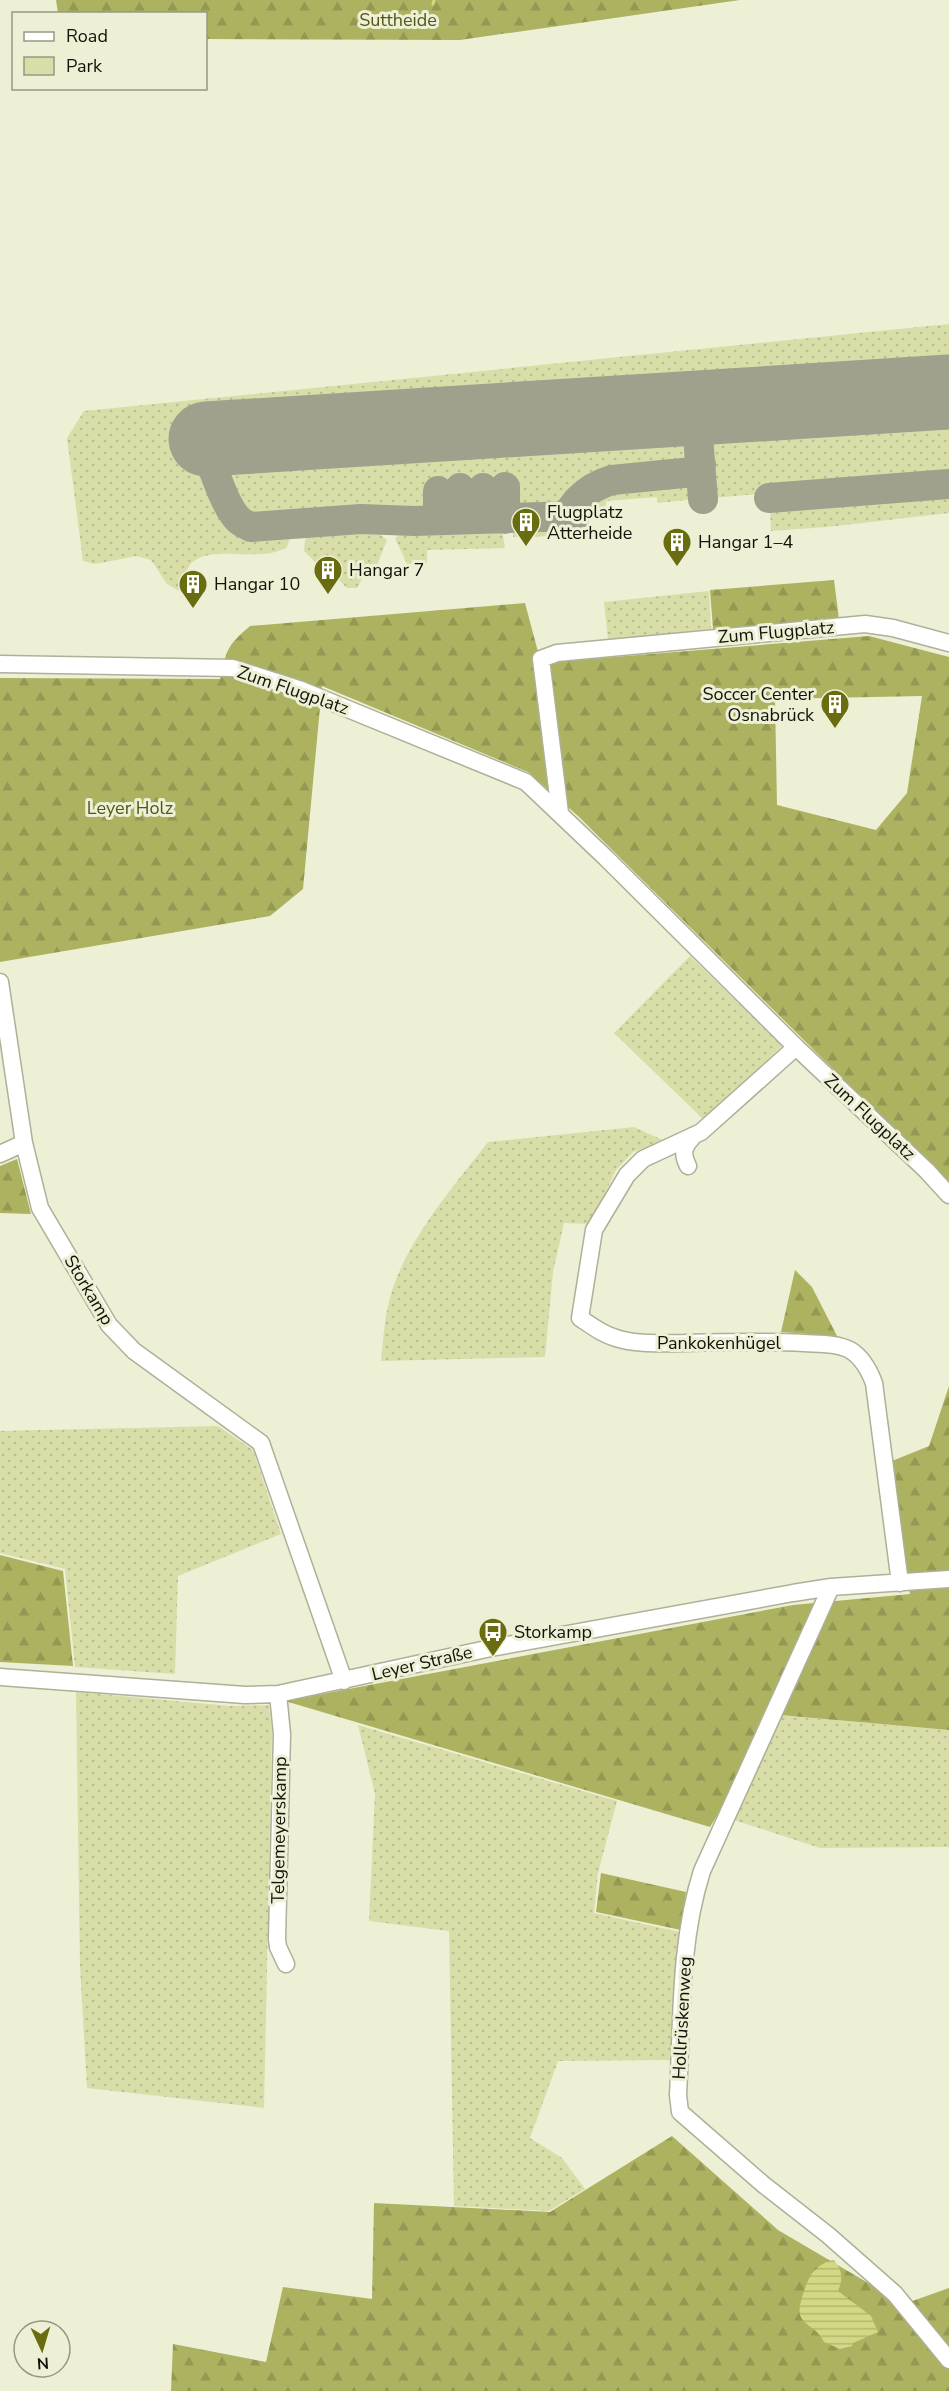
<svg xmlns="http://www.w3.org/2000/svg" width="949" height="2391" font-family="'Nunito Sans',sans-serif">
<defs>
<pattern id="green-dots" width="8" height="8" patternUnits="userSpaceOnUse" patternTransform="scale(1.5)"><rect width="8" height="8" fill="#d9dea9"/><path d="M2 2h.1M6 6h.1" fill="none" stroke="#b9be90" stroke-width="1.8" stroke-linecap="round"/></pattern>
<pattern id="forest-firs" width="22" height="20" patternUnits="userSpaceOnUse" patternTransform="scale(1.5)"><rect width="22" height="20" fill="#adb260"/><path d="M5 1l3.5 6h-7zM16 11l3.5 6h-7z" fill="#949852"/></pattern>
<pattern id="water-rules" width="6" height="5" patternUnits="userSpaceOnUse" patternTransform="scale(1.5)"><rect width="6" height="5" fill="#d2d884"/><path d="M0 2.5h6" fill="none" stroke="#b3b871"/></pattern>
</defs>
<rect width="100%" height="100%" fill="#edf0d5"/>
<path fill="url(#green-dots)" d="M 949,324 L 949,376 L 182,424 L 182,462 L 203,468 L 209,474 C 230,521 228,537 286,532 L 290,539 L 287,547 C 257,568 182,531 185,587 L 179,591 L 167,584 L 151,560 L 137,556 L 95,564 L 83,561 L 67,438 L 84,411 Z
M 949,409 L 949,478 L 711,498 L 705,426 L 707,424 Z
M 688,425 L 690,427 L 692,460 L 686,465 L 611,475 L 598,479 L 586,486 L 558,510 L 404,514 L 400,508 L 352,509 L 351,513 L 253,520 C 233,511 226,481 217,462 L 222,456 Z
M 678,479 L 694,483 L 696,499 L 658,503 L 657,497 L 606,501 L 606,508 L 583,510 L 584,502 L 593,493 L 613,485 Z
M 949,491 L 949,513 L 827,527 L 771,531 L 770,504 Z
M 561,524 L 567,530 L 568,539 L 566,541 L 562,536 L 513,537 L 513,530 L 518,526 Z
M 363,526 L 374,530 L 387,540 L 374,573 L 362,579 L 357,588 L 347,588 L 337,578 L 326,576 L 325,572 L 304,551 L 305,540 L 311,530 Z
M 416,526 L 498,526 L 502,530 L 505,548 L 427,550 L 427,563 L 407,564 L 395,538 L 409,528 Z
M 709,591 L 711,629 L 608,640 L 604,602 Z
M 690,956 L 782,1046 L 704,1120 L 614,1033 Z
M 634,1127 L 665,1141 L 633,1152 L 616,1170 L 590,1224 L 564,1223 L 553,1272 L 545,1357 L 381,1361 C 383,1343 384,1324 388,1306 C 401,1246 451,1190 488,1142 Z
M 218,1426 L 253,1450 L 281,1534 L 178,1576 L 175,1674 L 75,1667 L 65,1569 L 0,1553 L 0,1431 Z
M 76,1692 L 231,1706 L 269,1705 L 272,1731 L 264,2108 L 87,2088 L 80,1966 Z
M 780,1715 L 949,1730 L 949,1847 L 820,1848 L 734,1820 Z
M 358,1725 L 617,1801 L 598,1873 L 594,1913 L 680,1932 L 671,2060 L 558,2061 L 530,2138 L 562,2158 L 585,2189 L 549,2211 L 454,2206 L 449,1931 L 369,1921 L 375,1794 Z"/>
<path fill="url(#forest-firs)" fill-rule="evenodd" d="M 56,0 L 740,0 L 460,40 L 206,39 L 206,14 L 58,13 Z
M 834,580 L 839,619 L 713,629 L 710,590 Z
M 525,603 L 541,663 L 869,636 L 949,657 L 949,1184 L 578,816 L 528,772 L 322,686 L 303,889 L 270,916 L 0,962 L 0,678 L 220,679 C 227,649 226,647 250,626 ZM 922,696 L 907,793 L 876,830 L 777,805 L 775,699 Z
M 17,1159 L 31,1214 L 0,1213 L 0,1166 Z
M 795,1270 L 812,1287 L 837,1336 L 781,1332 Z
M 949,1386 L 949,1730 L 780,1715 L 710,1827 L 285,1701 L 793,1605 L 910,1594 L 892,1461 L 929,1446 Z
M 0,1555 L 63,1571 L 73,1666 L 0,1662 Z
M 601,1873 L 686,1892 L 681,1930 L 596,1912 Z
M 672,2136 L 778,2230 L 904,2304 L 949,2288 L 949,2391 L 171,2391 L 173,2344 L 266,2362 L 283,2287 L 372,2299 L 374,2203 L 550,2212 Z"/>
<path fill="url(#water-rules)" d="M 834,2260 C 843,2272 843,2278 838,2291 L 871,2316 L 878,2332 L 853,2343 L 852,2346 L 840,2349 L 824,2342 C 818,2328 804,2326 800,2315 C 797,2308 808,2276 814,2271 C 819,2266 826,2261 834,2260 Z"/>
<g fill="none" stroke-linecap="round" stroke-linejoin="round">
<path stroke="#d2d884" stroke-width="3" d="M 433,4 L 434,0"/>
<path stroke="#a0a18c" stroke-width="30" d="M 673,410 L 689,414 L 697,424 L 703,499
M 697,424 L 706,411 L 722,406
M 206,439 C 208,457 225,508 239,520 C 242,523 247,525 251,527 L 361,519 L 414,521 L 575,516
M 505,487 L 505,519
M 460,488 L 460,519
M 483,488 L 483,519
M 438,491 L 438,520
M 769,498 L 949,484
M 560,517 C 569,514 572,507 578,500 C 588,490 598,484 612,480 L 693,472 L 701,465"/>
<path stroke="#a0a18c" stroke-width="75" d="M 206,439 L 949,392"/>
<g stroke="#aeb097" stroke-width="19">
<path id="minor" d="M 0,664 L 233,668 L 299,689 L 526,782 L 606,858 L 796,1047 L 927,1171 L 949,1195
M 560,813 L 541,659 L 557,653 L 865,624 L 893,628 L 949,643
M 0,982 L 24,1143 L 40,1208 L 109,1325 L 134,1351 L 261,1443 L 344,1681
M 796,1047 L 701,1132 L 643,1159 L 627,1175 L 594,1230 L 580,1318 C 592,1326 602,1334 616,1338 C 637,1345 662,1343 685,1343 C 724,1342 765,1341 804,1343 C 819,1344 837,1343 850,1350 C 862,1357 869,1370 874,1383 L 900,1583
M 0,1154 L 24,1143
M 688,1166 C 682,1154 683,1147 692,1138
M 831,1587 L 702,1871 C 679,1943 682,2021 678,2095 L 680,2112 L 764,2185 L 828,2235 L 895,2294 L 949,2360
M 0,1677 L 245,1695 L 278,1694 L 491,1648 L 793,1593 L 831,1587 L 949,1579
M 278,1694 L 282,1734 L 277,1939 L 278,1947 L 286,1964"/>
</g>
<use href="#minor" stroke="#fff" stroke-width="16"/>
</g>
<defs>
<g id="building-pin" transform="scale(1.5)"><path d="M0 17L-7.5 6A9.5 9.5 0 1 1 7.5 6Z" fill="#696d10" stroke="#edf0d5"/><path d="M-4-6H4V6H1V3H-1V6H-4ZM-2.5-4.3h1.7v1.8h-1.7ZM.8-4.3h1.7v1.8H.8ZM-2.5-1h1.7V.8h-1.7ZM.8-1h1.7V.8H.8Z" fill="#fff"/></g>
<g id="bus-pin" transform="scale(1.5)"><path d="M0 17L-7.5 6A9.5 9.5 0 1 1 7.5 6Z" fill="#696d10" stroke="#edf0d5"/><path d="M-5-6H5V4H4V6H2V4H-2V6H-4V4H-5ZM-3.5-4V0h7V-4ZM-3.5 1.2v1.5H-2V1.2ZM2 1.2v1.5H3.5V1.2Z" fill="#fff"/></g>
</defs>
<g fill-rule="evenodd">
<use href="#building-pin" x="526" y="522"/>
<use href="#building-pin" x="677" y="542"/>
<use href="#building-pin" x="328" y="570"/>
<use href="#building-pin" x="193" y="584"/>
<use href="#building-pin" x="835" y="704"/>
<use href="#bus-pin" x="493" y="1632"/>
</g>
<g text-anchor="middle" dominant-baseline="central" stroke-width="6" stroke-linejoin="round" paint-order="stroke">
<g font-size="18" fill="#535619" stroke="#edf0d5">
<text x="398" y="20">Suttheide</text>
<text x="130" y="808">Leyer Holz</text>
</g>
<g font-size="18" fill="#13130a" stroke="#edf0d5" text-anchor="start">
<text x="547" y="512">Flugplatz<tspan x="547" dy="21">Atterheide</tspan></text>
<text x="698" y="542">Hangar 1–4</text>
<text x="349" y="570">Hangar 7</text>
<text x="214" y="584">Hangar 10</text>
<text x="814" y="694" text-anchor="end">Soccer Center<tspan x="814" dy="21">Osnabrück</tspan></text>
<text x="514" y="1632">Storkamp</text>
</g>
<g font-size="18" fill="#13130a" stroke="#edf0d5">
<text transform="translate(776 632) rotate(-5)">Zum Flugplatz</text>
<text transform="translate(293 690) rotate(19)">Zum Flugplatz</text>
<text transform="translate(870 1117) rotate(43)">Zum Flugplatz</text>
<text transform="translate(89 1290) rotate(59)">Storkamp</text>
<text x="719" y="1343">Pankokenhügel</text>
<text transform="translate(422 1663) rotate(-13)">Leyer Straße</text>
<text transform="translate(279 1830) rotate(-89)">Telgemeyerskamp</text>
<text transform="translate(682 2018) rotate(-87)">Hollrüskenweg</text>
</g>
</g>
<rect x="12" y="12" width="195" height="78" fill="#edf0d5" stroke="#969884" stroke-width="1.5"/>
<rect x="24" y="32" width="30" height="9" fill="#ffffff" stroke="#969884" stroke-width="1.5"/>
<text x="66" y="42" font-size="18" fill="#13130a">Road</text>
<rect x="24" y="57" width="30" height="18" fill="#d9dea9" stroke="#969884" stroke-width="1.5"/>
<text x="66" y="72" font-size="18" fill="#13130a">Park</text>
<g transform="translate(42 2349) rotate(176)"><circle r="28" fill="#edf0d5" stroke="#969884" stroke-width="1.5"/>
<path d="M0-4.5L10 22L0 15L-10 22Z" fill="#696d10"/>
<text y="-9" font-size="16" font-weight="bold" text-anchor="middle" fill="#13130a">N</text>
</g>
</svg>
